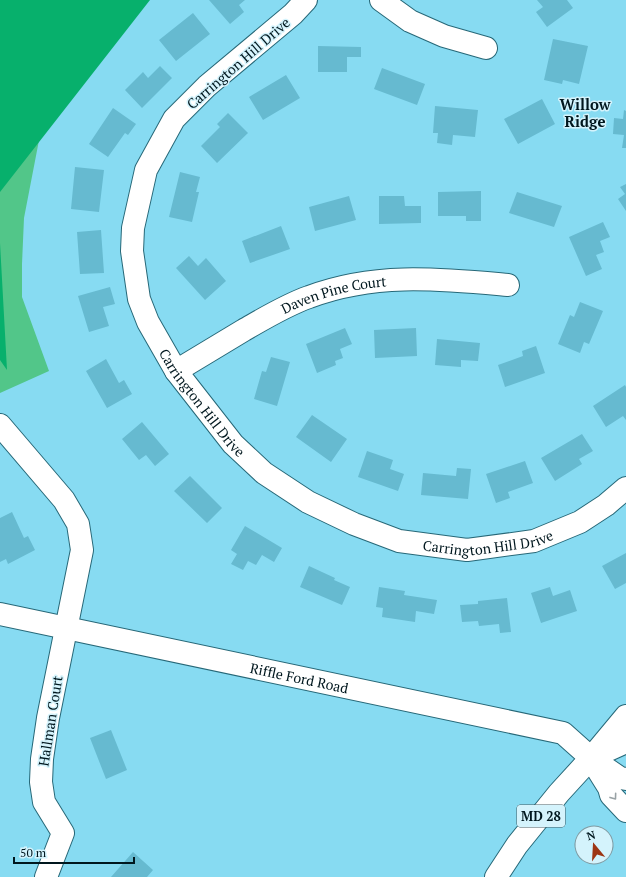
<svg xmlns="http://www.w3.org/2000/svg" width="626" height="877" font-family="'PT Serif',serif">
<rect width="100%" height="100%" fill="#87dbf2"/>
<path fill="#52c689" d="M 0,0 L 40,135 L 24,218 L 22,264 L 22,297 L 49,371 L 0,393 Z"/>
<path fill="#07b06c" d="M 0,0 L 150,0 L 0,192 Z
M 0,243 L 7,370 L 0,360 Z"/>
<path fill="#66bad0" d="M 209,0 L 245,0 L 239,5 L 244,12 L 230,24 Z
M 537,0 L 567,0 L 573,8 L 547,27 L 536,12 L 543,7 Z
M 193,13 L 210,34 L 176,61 L 159,40 Z
M 553,39 L 588,46 L 579,84 L 563,80 L 562,84 L 544,80 Z
M 318,46 L 361,47 L 361,57 L 347,57 L 347,72 L 318,72 Z
M 160,66 L 172,78 L 142,108 L 125,90 L 143,72 L 148,78 Z
M 382,68 L 425,84 L 417,105 L 374,89 Z
M 286,75 L 300,98 L 263,120 L 249,97 Z
M 542,99 L 555,124 L 518,144 L 504,119 Z
M 435,106 L 478,110 L 475,137 L 453,135 L 452,145 L 437,143 L 438,133 L 433,133 Z
M 113,108 L 136,124 L 128,135 L 125,133 L 108,157 L 89,144 Z
M 624,110 L 626,111 L 626,148 L 622,148 L 624,135 L 613,134 L 614,118 L 623,119 Z
M 228,113 L 248,133 L 217,163 L 201,146 L 220,127 L 217,124 Z
M 75,167 L 104,170 L 99,212 L 71,209 Z
M 180,172 L 200,177 L 196,192 L 199,192 L 192,222 L 169,217 Z
M 626,184 L 626,211 L 618,199 L 625,194 L 620,187 Z
M 481,191 L 481,221 L 466,221 L 466,216 L 438,216 L 438,192 Z
M 517,192 L 562,206 L 554,227 L 509,213 Z
M 349,196 L 356,220 L 315,231 L 309,207 Z
M 379,196 L 404,196 L 405,206 L 421,206 L 421,223 L 379,224 Z
M 603,222 L 610,237 L 600,241 L 604,252 L 596,255 L 602,269 L 586,276 L 569,237 Z
M 281,226 L 290,249 L 250,263 L 242,241 Z
M 101,230 L 104,273 L 80,274 L 77,232 Z
M 189,256 L 198,266 L 206,258 L 226,281 L 205,300 L 176,268 Z
M 110,287 L 115,304 L 103,307 L 109,326 L 89,332 L 78,296 Z
M 580,302 L 603,311 L 589,344 L 584,342 L 580,353 L 558,344 L 570,315 L 574,317 Z
M 345,328 L 352,344 L 340,349 L 343,358 L 335,361 L 336,365 L 317,373 L 306,344 Z
M 416,328 L 417,356 L 375,358 L 374,330 Z
M 437,339 L 480,343 L 478,361 L 461,360 L 461,367 L 435,365 Z
M 536,346 L 545,373 L 505,387 L 498,365 L 523,356 L 522,351 Z
M 271,357 L 290,362 L 277,406 L 254,399 L 262,371 L 266,372 Z
M 106,359 L 119,383 L 124,380 L 132,394 L 107,408 L 86,371 Z
M 625,385 L 626,387 L 626,420 L 623,416 L 606,427 L 593,406 Z
M 312,415 L 347,439 L 331,462 L 296,437 Z
M 142,422 L 169,454 L 155,466 L 146,455 L 139,460 L 122,439 Z
M 582,434 L 593,451 L 579,459 L 582,464 L 555,481 L 541,458 Z
M 367,451 L 393,460 L 390,469 L 404,474 L 398,491 L 358,477 Z
M 525,461 L 533,483 L 508,492 L 510,498 L 496,503 L 486,474 Z
M 457,468 L 471,469 L 468,499 L 421,495 L 423,473 L 456,476 Z
M 190,476 L 222,508 L 207,523 L 174,491 Z
M 12,512 L 24,538 L 28,536 L 35,550 L 8,564 L 6,559 L 0,562 L 0,518 Z
M 245,526 L 282,548 L 274,562 L 262,555 L 256,565 L 248,561 L 243,570 L 231,564 L 237,554 L 231,550 Z
M 626,553 L 626,583 L 615,589 L 602,566 Z
M 309,566 L 335,578 L 334,580 L 350,587 L 342,605 L 300,587 Z
M 379,587 L 405,591 L 404,595 L 437,600 L 434,614 L 416,611 L 415,622 L 382,617 L 383,608 L 376,607 Z
M 550,587 L 553,596 L 570,590 L 577,611 L 541,623 L 531,593 Z
M 507,598 L 511,632 L 500,633 L 499,624 L 479,626 L 478,621 L 462,622 L 460,605 L 478,604 L 478,601 Z
M 111,730 L 127,770 L 106,779 L 90,738 Z
M 133,852 L 153,870 L 147,877 L 111,877 Z"/>
<g fill="none" stroke-linecap="round" stroke-linejoin="round">
<g stroke="#276878" stroke-width="24">
<g id="minor">
<path id="s1" d="M 306,0 L 293,14 L 207,86 L 174,119 L 146,170 L 133,228 L 132,251 L 139,299 L 148,322 L 176,371 L 233,444 L 264,473 L 308,502 L 354,524 L 399,541 L 467,550 L 534,541 L 580,522 L 606,505 L 626,488"/>
<path d="M 381,0 L 410,21 L 444,36 L 486,48"/>
<path id="s2" d="M 176,371 C 199,357 221,344 244,330 C 265,318 286,305 309,297 C 375,272 440,279 508,285"/>
<path d="M 0,425 L 64,500 L 78,524 L 82,550 L 48,718 L 42,759 L 41,782 L 44,802 L 63,833 L 46,877"/>
<path id="s3" d="M 0,614 L 563,733 L 591,758 L 620,778 L 626,779"/>
<path d="M 594,764 L 609,788 L 611,795 L 626,811"/>
</g>
</g>
<g stroke="#276878" stroke-width="24">
<path id="major" d="M 595,756 L 626,742
M 496,877 L 517,845 L 559,793 L 591,758 L 626,716"/>
</g>
<use href="#minor" stroke="#fff" stroke-width="22"/>
<use href="#major" stroke="#fff" stroke-width="22"/>
</g>
<defs><path id="oneway-chevron" d="M-2-3.5L2.5 0L-2 3.5" fill="none" stroke-width="1.6" stroke-linecap="round" stroke-linejoin="round"/></defs>
<use stroke="#99a2a5" href="#oneway-chevron" transform="translate(614 797) rotate(54)"/>
<g text-anchor="middle" dominant-baseline="central" stroke-width="3" stroke-linejoin="round" paint-order="stroke">
<rect fill="#d4f3fc" stroke="#405961" stroke-width="1" x="517" y="805" width="48" height="22" rx="3"/>
<g font-size="13" font-weight="bold" fill="#00171e">
<text x="541" y="816">MD 28</text>
</g>
<g font-size="14" fill="#00171e" stroke="#d4f3fc">
<text transform="translate(238 63) rotate(-41)">Carrington Hill Drive</text>
<text stroke="none"><textPath href="#s2" startOffset="177">Daven Pine Court</textPath></text>
<text stroke="none"><textPath href="#s1" startOffset="489">Carrington Hill Drive</textPath></text>
<text stroke="none"><textPath href="#s1" startOffset="825">Carrington Hill Drive</textPath></text>
<text stroke="none"><textPath href="#s3" startOffset="306">Riffle Ford Road</textPath></text>
<text transform="translate(50 721) rotate(-81)">Hallman Court</text>
</g>
<g font-size="15" font-weight="bold" fill="#00171e" stroke="#d4f3fc">
<text x="585" y="104">Willow<tspan x="585" dy="17">Ridge</tspan></text>
</g>
</g>
<g transform="translate(594 845) rotate(342)"><circle r="19" fill="#d4f3fc" stroke="#7f9ba3"/>
<path d="M0-3L7 15L0 10L-7 15Z" fill="#9d3614"/>
<text y="-6" font-size="11" font-weight="bold" text-anchor="middle" fill="#00171e">N</text>
</g>
<path d="M14 857v6h120v-6" fill="none" stroke="#00171e" stroke-width="2"/>
<text x="20" y="857" font-size="12" fill="#00171e" stroke="#d4f3fc" stroke-width="3" paint-order="stroke">50 m</text>
</svg>
